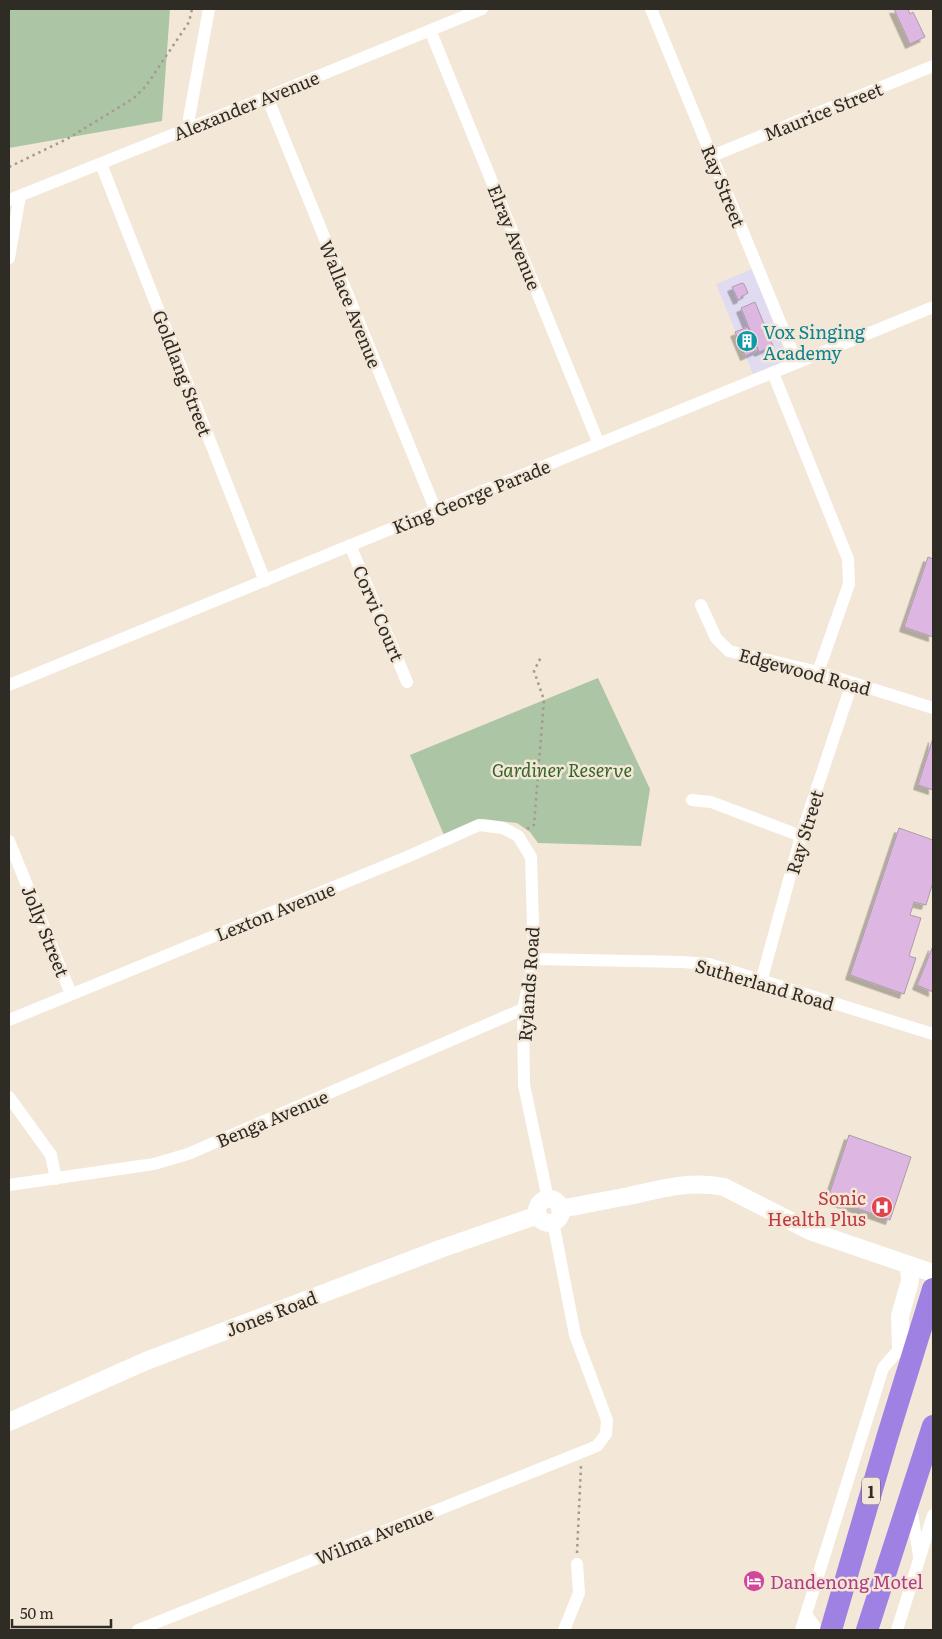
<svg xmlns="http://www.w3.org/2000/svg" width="942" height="1639" font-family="Literata,serif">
<defs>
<filter id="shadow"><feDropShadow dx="-4.5" dy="4.5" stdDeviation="0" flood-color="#0004"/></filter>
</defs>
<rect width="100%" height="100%" fill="#f3e7d7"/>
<path fill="#e1dbf1" d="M 752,269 L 788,360 L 753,374 L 716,284 Z"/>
<path fill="#acc5a5" d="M 9,9 L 170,9 L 162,121 L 9,148 Z
M 598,678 L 650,789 L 641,846 L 538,843 L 530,832 L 517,823 L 484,819 L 444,835 L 410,755 Z"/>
<path fill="#deb6e2" stroke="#aa9dab" filter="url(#shadow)" d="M 894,9 L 908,9 L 910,14 L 913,12 L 925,37 L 910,44 Z
M 742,283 L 744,284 L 748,293 L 741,297 L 742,298 L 738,300 L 732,287 Z
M 755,302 L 773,346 L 759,352 L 741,308 Z
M 748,327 L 758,350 L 745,356 L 735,332 Z
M 928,557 L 933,559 L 933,557 L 933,637 L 904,627 Z
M 933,738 L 933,790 L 918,785 Z
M 899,828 L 933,840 L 933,882 L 926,905 L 914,902 L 910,915 L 921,918 L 909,956 L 916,958 L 904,994 L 850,975 Z
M 933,946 L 933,992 L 917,985 Z
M 849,1135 L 911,1157 L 890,1220 L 828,1198 Z"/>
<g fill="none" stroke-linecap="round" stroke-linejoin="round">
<path stroke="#a49b8f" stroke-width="2.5" stroke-dasharray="2.5 4" stroke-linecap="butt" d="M 9,167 L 67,139 L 134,98 L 146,86 L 189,22 L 192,9
M 527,829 L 534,825 L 544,700 L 534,671 L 541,657
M 577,1553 L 581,1466"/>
<path stroke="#fff" stroke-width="12" d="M 651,9 L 797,363
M 430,30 L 599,444
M 267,97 L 436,511
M 191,127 L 189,118 L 209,9
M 712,156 L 933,66
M 101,164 L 265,581
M 9,200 L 267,97 L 482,9
M 9,258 L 20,196
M 773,373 L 848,559 L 849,584 L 818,672
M 350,545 L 407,682
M 701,605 L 716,638 L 729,651 L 818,672 L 933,708
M 9,685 L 933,307
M 692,800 L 711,802 L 801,836
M 9,841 L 71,994
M 534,959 L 682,962 L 709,964 L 933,1034
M 761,982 L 801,836 L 852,683
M 9,1020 L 407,857 L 479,825 L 503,828 L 518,836 L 531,857 L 534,959 L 523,1009 L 524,1085 L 548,1199
M 9,1097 L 51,1155 L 56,1179
M 9,1185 L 154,1164 L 188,1154 L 523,1009
M 911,1507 L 919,1556
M 806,1614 L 817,1630
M 138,1630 L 597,1446 L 606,1434 L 607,1420 L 575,1335 L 553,1222
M 564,1630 L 579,1593 L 577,1564
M 801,1630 L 883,1368 L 901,1347
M 897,1630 L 933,1515"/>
<path stroke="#fff" stroke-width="18" d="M537 1211a12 12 0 1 1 24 0a12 12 0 1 1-24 0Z
M 560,1209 C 583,1205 606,1200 629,1196 C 660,1189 692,1180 724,1187 L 810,1231 L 933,1273
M 909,1265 L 910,1281 L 900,1316 L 901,1347 L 913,1351
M 9,1422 L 146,1361 L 440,1249 L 538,1215"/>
<path stroke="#9f80e3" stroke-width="22" d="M 831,1630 L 887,1438 L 933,1289
M 867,1630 L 933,1426"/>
</g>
<defs>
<g id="building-disc" transform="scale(1.125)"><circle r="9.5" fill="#0f9aa8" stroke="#f3e7d7"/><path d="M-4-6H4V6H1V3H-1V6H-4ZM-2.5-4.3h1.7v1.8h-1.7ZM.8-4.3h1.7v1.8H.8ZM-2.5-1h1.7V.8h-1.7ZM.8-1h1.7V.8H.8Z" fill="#fff"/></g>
<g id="hospital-disc" transform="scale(1.125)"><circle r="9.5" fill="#e0444e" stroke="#f3e7d7"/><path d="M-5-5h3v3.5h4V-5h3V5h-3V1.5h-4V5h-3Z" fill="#fff"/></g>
<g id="hotel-disc" transform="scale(1.125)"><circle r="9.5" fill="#d1479c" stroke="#f3e7d7"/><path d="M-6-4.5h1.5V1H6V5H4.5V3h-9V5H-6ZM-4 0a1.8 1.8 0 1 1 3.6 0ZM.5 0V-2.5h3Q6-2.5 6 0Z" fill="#fff"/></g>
</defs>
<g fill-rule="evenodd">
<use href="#building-disc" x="747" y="341"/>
<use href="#hospital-disc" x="882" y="1207"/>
<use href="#hotel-disc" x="754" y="1581"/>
</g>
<g text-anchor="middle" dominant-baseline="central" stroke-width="5" stroke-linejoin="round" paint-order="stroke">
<rect fill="#f3e7d7" stroke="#6a635a" stroke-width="1" x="862" y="1477.5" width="18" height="27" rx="4"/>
<g font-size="16" font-weight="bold" fill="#2f2b25">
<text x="871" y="1491">1</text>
</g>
<g font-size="18" fill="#2f2b25" stroke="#f3e7d7">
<text transform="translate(246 105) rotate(-22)">Alexander Avenue</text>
<text transform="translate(823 111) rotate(-22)">Maurice Street</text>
<text transform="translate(724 186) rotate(68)">Ray Street</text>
<text transform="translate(515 237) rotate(68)">Elray Avenue</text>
<text transform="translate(351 304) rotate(68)">Wallace Avenue</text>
<text transform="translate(183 373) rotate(69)">Goldlang Street</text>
<text transform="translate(471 496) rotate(-22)">King George Parade</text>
<text transform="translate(379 613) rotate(67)">Corvi Court</text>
<text transform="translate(805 671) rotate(15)">Edgewood Road</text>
<text transform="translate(804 832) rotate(-73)">Ray Street</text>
<text transform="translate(275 911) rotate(-22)">Lexton Avenue</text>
<text transform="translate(46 931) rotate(68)">Jolly Street</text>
<text transform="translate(528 984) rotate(-86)">Rylands Road</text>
<text transform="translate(765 984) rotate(16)">Sutherland Road</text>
<text transform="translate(272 1118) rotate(-23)">Benga Avenue</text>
<text transform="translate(271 1313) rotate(-21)">Jones Road</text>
<text transform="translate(374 1535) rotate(-22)">Wilma Avenue</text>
</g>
<g font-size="18" fill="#0d838f" stroke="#f3e7d7" text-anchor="start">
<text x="763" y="331">Vox Singing<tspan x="763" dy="21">Academy</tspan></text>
</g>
<g font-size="18" font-style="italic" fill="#356428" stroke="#f3e7d7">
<text x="562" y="769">Gardiner Reserve</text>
</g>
<g font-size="18" fill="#be3a42" stroke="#f3e7d7" text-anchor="end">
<text x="866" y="1197">Sonic<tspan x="866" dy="21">Health Plus</tspan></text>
</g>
<g font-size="18" fill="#b23c85" stroke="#f3e7d7" text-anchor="start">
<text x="770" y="1581">Dandenong Motel</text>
</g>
</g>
<rect width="942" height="1639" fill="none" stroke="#2f2b25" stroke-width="20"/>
<path d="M12 1619v8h99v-8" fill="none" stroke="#2f2b25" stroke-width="2.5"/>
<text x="20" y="1619" font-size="15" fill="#2f2b25" stroke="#f3e7d7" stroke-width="4" paint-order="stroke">50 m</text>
</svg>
